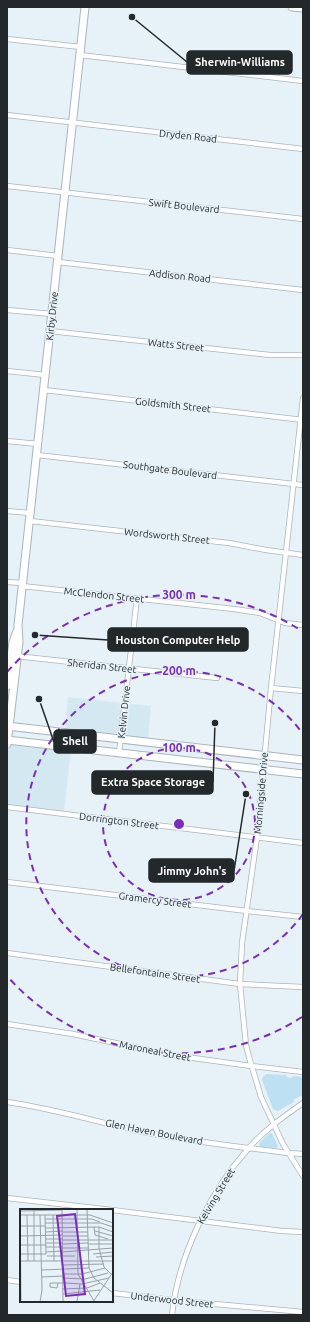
<svg xmlns="http://www.w3.org/2000/svg" width="310" height="1322" font-family="Ubuntu,sans-serif">
<rect width="100%" height="100%" fill="#e6f2f8"/>
<path fill="#d4e8f2" d="M 68,697 L 151,706 L 148,740 L 65,729 Z
M 7,743 L 71,750 L 64,811 L 7,804 Z"/>
<path fill="#bde0f2" d="M 266,1074 L 286,1075 L 287,1077 L 291,1078 L 293,1076 L 303,1077 L 303,1095 L 294,1099 L 294,1102 L 278,1111 L 275,1110 L 273,1109 L 262,1080 L 263,1077 Z
M 270,1133 L 272,1133 L 278,1146 L 277,1148 L 261,1147 L 259,1145 L 260,1142 Z"/>
<g fill="none" stroke-linecap="round" stroke-linejoin="round">
<g stroke="#a9b5bb" stroke-width="6">
<path id="street" d="M 7,39 L 81,47
M 80,55 L 303,81
M 7,115 L 303,149
M 7,186 L 303,219
M 7,250 L 58,256
M 58,262 L 303,290
M 7,310 L 52,314
M 50,331 L 270,355 L 303,355
M 7,371 L 45,375
M 44,390 L 303,420
M 303,398 L 271,688 L 257,837 L 242,943 L 240,984 L 246,1045 L 249,1057 L 261,1097 L 283,1144 L 303,1176
M 7,441 L 38,444
M 37,455 L 303,485
M 7,511 L 30,513
M 30,521 L 229,543 L 266,550 L 303,555
M 7,582 L 23,583
M 22,586 L 234,609 L 260,613 L 285,623 L 303,625
M 16,656 L 217,678
M 271,688 L 303,691
M 119,753 L 137,598
M 7,807 L 303,843
M 7,882 L 247,911 L 303,917
M 7,953 L 240,984 L 303,987
M 7,1024 L 73,1034 L 172,1055 L 251,1066 L 303,1072
M 7,1102 C 51,1108 94,1121 138,1131 C 187,1141 238,1147 288,1153 L 303,1154
M 7,1198 L 112,1210
M 112,1210 L 282,1231 L 303,1232
M 7,1280 L 21,1282
M 112,1293 L 182,1301 L 303,1312
M 172,1315 C 178,1257 209,1193 247,1150 C 263,1131 283,1117 303,1103"/>
</g>
<g stroke="#a9b5bb" stroke-width="9">
<path id="secondary" d="M 292,7 L 303,8
M 7,686 L 13,642 L 17,631
M 7,744 L 19,642 L 18,625 L 85,7"/>
</g>
<g stroke="#a9b5bb" stroke-width="9">
<path id="primary" d="M 7,726 L 303,760
M 7,740 L 303,774"/>
</g>
<use href="#street" stroke="#fff" stroke-width="4.5"/>
<use href="#secondary" stroke="#fff" stroke-width="7"/>
<use href="#primary" stroke="#fff" stroke-width="7"/>
</g>
<g fill="none" stroke="#7b2cbf" stroke-width="2" stroke-dasharray="7 5">
<circle cx="179" cy="824" r="76"/>
<path d="M303 914A153 153 0 1 1 303 734"/>
<path d="M302 1017A229 229 0 0 1 7 976M7 672A229 229 0 0 1 302 631"/>
</g>
<g text-anchor="middle" dominant-baseline="central" stroke-width="3" stroke-linejoin="round" paint-order="stroke">
<g font-size="10" fill="#23282a" stroke="#e6f2f8">
<text transform="translate(188 136) rotate(6)">Dryden Road</text>
<text transform="translate(184 206) rotate(6)">Swift Boulevard</text>
<text transform="translate(180 276) rotate(6)">Addison Road</text>
<text transform="translate(52 316) rotate(-84)">Kirby Drive</text>
<text transform="translate(176 345) rotate(6)">Watts Street</text>
<text transform="translate(173 405) rotate(6)">Goldsmith Street</text>
<text transform="translate(170 470) rotate(7)">Southgate Boulevard</text>
<text transform="translate(167 536) rotate(6)">Wordsworth Street</text>
<text transform="translate(104 595) rotate(6)">McClendon Street</text>
<text transform="translate(102 666) rotate(6)">Sheridan Street</text>
<text transform="translate(124 712) rotate(-84)">Kelvin Drive</text>
<text transform="translate(261 793) rotate(-85)">Morningside Drive</text>
<text transform="translate(119 821) rotate(7)">Dorrington Street</text>
<text transform="translate(155 900) rotate(7)">Gramercy Street</text>
<text transform="translate(155 973) rotate(8)">Bellefontaine Street</text>
<text transform="translate(155 1051) rotate(11)">Maroneal Street</text>
<text transform="translate(154 1132) rotate(11)">Glen Haven Boulevard</text>
<text transform="translate(216 1196) rotate(-59)">Kelving Street</text>
<text transform="translate(172 1300) rotate(6)">Underwood Street</text>
</g>
</g>
<g transform="translate(20 1209)">
<rect width="93" height="93" fill="#e6f2f8"/>
<path fill="none" stroke="#98a1a6" stroke-width="1" d="M 0,0 L 1,93M 14,0 L 14,52M 42,0 L 43,93M 57,0 L 58,65 L 74,92M 67,0 L 69,59 L 74,69 L 93,84M 0,2 L 42,1M 0,6 L 70,6 L 93,14M 7,6 L 8,52M 33,6 L 34,52M 25,10 L 42,10M 42,10 L 72,10 L 80,13M 25,14 L 81,14 L 93,18M 1,17 L 25,17M 74,18 L 75,26 L 88,30M 79,18 L 79,39 L 84,58 L 91,65M 25,19 L 79,18 L 93,23M 75,22 L 93,27M 26,23 L 42,22M 43,23 L 68,23M 0,27 L 42,26M 43,27 L 68,27M 26,30 L 42,30M 42,31 L 93,31M 26,34 L 42,34M 43,35 L 68,34M 68,35 L 93,35M 1,36 L 26,36M 26,38 L 42,38M 43,39 L 68,39M 26,43 L 42,42M 42,43 L 93,39M 0,45 L 26,45 L 25,6M 73,45 L 93,43M 27,47 L 41,47M 42,47 L 55,47M 76,48 L 93,47M 0,52 L 93,52M 43,56 L 84,55M 22,61 L 69,59M 43,65 L 62,65 L 85,59M 22,68 L 43,67M 42,69 L 65,70 L 88,64M 38,74 L 37,79 L 30,78 L 30,74 L 46,74 L 62,75 L 89,69M 42,80 L 67,79 L 80,74M 43,85 L 80,81M 57,92 L 60,75M 20,93 L 22,81 L 20,6M 46,93 L 62,93M 73,93 L 93,63"/>
<path fill="#7b2cbf" fill-opacity="0.15" stroke="#7b2cbf" stroke-width="2" d="M 55,5 L 65,85 L 46,87 L 37,7 Z"/>
<rect width="93" height="93" fill="none" stroke="#23282a" stroke-width="2"/>
</g>
<circle cx="179" cy="824" r="6" fill="#7b2cbf" stroke="#e6f2f8" stroke-width="2"/>
<g font-size="12" text-anchor="middle" font-weight="bold" fill="#7b2cbf" stroke="#e6f2f8" stroke-width="3" stroke-linejoin="round" paint-order="stroke">
<text x="179" y="599">300 m</text>
<text x="179" y="675">200 m</text>
<text x="179" y="752">100 m</text>
</g>
<path fill="none" stroke="#23282a" stroke-width="1.5" d="M132 17L187 62M35 635L108 640M39 699L54 742M215 723L213 782M246 794L234 871"/>
<g fill="#23282a" stroke="#e6f2f8" stroke-width="1.5">
<circle cx="132" cy="17" r="4"/>
<circle cx="35" cy="635" r="4"/>
<circle cx="39" cy="699" r="4"/>
<circle cx="215" cy="723" r="4"/>
<circle cx="246" cy="794" r="4"/>
</g>
<g fill="#23282a" stroke="#23282a" stroke-width="1.5">
<rect x="187" y="51" width="105" height="23" rx="4"/>
<rect x="108" y="628" width="140" height="23" rx="4"/>
<rect x="54" y="730" width="42" height="23" rx="4"/>
<rect x="92" y="771" width="121" height="23" rx="4"/>
<rect x="149" y="859" width="85" height="23" rx="4"/>
</g>
<g font-size="11" text-anchor="middle" font-weight="bold" fill="#fff">
<text x="240" y="66">Sherwin-Williams</text>
<text x="178" y="644">Houston Computer Help</text>
<text x="75" y="745">Shell</text>
<text x="153" y="786">Extra Space Storage</text>
<text x="192" y="875">Jimmy John's</text>
</g>
<rect width="310" height="1322" fill="none" stroke="#23282a" stroke-width="16"/>
</svg>
